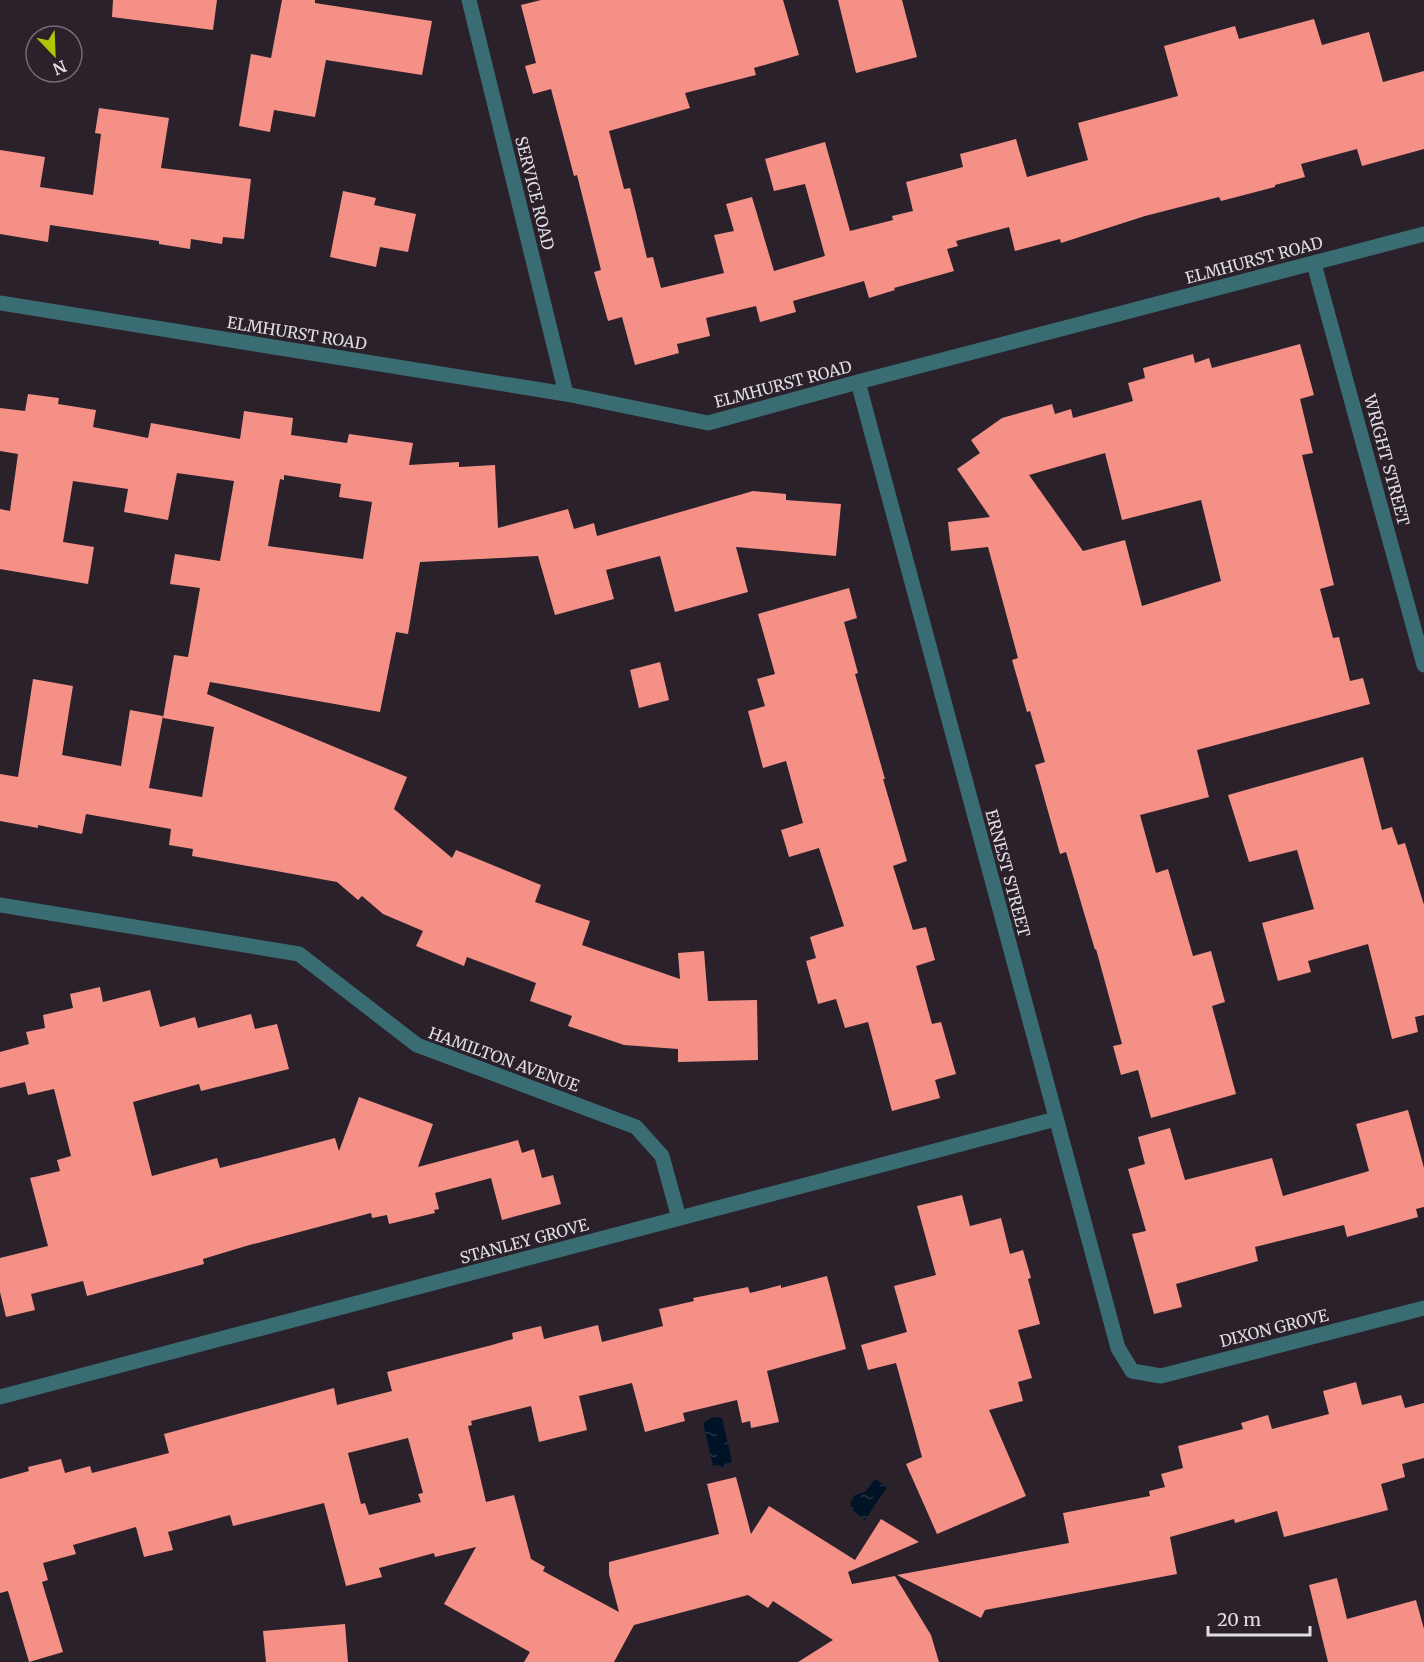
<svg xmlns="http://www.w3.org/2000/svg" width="1424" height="1662" font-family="Merriweather,serif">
<defs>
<pattern id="water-ripples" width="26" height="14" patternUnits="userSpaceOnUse" patternTransform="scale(1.5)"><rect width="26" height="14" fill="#001326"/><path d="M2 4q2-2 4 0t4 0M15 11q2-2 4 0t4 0" fill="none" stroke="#253545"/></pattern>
</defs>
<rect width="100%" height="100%" fill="#2a212b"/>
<path fill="url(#water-ripples)" d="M 713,1417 L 722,1418 L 732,1461 L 723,1467 L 717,1465 L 713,1466 L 703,1423 Z
M 875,1479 L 887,1487 L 865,1520 L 851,1509 L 851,1502 L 855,1495 L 865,1492 Z"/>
<path fill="#f59087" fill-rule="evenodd" d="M 113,0 L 217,0 L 213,30 L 112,17 Z
M 282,0 L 315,0 L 315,3 L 432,21 L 422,75 L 326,60 L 315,117 L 274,110 L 270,132 L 239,126 L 251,54 L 271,58 Z
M 541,0 L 783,0 L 799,55 L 754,68 L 756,75 L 685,93 L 690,108 L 609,131 L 624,189 L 630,188 L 647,258 L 653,257 L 661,288 L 724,273 L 714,235 L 734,231 L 726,204 L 752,197 L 774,271 L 825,256 L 805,184 L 774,191 L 765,159 L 825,142 L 850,231 L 893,220 L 892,216 L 913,211 L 906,182 L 963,167 L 960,154 L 1016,139 L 1027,177 L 1088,160 L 1078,123 L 1178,96 L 1164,46 L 1235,26 L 1239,39 L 1314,19 L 1322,45 L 1369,32 L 1383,82 L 1424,71 L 1424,149 L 1362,166 L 1357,149 L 1301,164 L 1305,177 L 1275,185 L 1275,187 L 1221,201 L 1219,197 L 1145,216 L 1061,243 L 1060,239 L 1015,251 L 1009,227 L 956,241 L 958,246 L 947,249 L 954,271 L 894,288 L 895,290 L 869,298 L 864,281 L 793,301 L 796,312 L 760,322 L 756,306 L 706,318 L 710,336 L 677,344 L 679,353 L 635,365 L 622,317 L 608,321 L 594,272 L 601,270 L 577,175 L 574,176 L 551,89 L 533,94 L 525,66 L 536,63 L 521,5 Z
M 838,0 L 902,0 L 917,57 L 856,73 Z
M 99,108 L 169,118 L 161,168 L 251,179 L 244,239 L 223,237 L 222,244 L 191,239 L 190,249 L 159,244 L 159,241 L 50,225 L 48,242 L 0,234 L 0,150 L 45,157 L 40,187 L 93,195 L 101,134 L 95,133 Z
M 343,191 L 376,198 L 374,205 L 416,214 L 408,252 L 380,247 L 376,267 L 330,257 Z
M 1300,344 L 1314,395 L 1300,399 L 1313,453 L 1302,455 L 1334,585 L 1320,589 L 1333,638 L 1339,637 L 1350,681 L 1363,678 L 1370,704 L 1197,750 L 1209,797 L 1140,815 L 1156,873 L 1168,869 L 1193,956 L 1211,951 L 1225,1002 L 1212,1006 L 1236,1094 L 1151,1118 L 1138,1070 L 1121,1075 L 1113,1046 L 1122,1044 L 1096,949 L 1095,950 L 1066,852 L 1060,854 L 1035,765 L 1045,762 L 1030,711 L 1027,712 L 1012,660 L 1018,658 L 988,547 L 951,551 L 948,522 L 990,517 L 957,469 L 980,453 L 971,440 L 1002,418 L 1052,404 L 1055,414 L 1071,409 L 1073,418 L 1133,401 L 1128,383 L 1145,378 L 1143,368 L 1193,354 L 1195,363 L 1209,358 L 1212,368 ZM 1105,453 L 1122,520 L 1201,500 L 1221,581 L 1142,606 L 1125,540 L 1083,551 L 1029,475 Z
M 28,394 L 59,398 L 58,404 L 96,410 L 93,427 L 148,438 L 151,423 L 240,439 L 244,411 L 293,418 L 291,435 L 347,443 L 349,434 L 413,443 L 409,465 L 459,462 L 459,467 L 495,465 L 498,528 L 568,509 L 574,529 L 594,523 L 597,536 L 753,491 L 786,494 L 786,500 L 841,504 L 836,556 L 736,547 L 748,592 L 675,612 L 660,556 L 606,570 L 614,599 L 555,615 L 538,556 L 420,562 L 408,634 L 396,632 L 380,712 L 210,682 L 207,694 L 407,777 L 394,809 L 452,858 L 456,850 L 541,885 L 535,902 L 590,921 L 582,945 L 680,979 L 678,953 L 704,951 L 708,1001 L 757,1000 L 758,1060 L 678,1062 L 678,1049 L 624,1045 L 568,1026 L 572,1016 L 530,1001 L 536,983 L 467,957 L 464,966 L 416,946 L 423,931 L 383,914 L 362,896 L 358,900 L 337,882 L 192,856 L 193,849 L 169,845 L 171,829 L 86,814 L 82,834 L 38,825 L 38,828 L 0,821 L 0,774 L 18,777 L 33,679 L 73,686 L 62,755 L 121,766 L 130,710 L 163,716 L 149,788 L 202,797 L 214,727 L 163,718 L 174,655 L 188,657 L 200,588 L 170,584 L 175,554 L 220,561 L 234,481 L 177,473 L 168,520 L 124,512 L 128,489 L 73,481 L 63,542 L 94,547 L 88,584 L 0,569 L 0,509 L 10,511 L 18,454 L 0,451 L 0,408 L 25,411 ZM 284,475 L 341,484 L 339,497 L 372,502 L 363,559 L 268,546 L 280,479 L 284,480 Z
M 849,588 L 857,618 L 844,622 L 858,673 L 855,674 L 885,779 L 883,779 L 907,861 L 893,866 L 913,930 L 926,927 L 935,960 L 916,966 L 932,1024 L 941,1022 L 956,1074 L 935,1080 L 940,1098 L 892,1111 L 868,1022 L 845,1028 L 836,999 L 818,1004 L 806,961 L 816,958 L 810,937 L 844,926 L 819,848 L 789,857 L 781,830 L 803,823 L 786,761 L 763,768 L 748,711 L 765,706 L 757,679 L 775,674 L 758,614 Z
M 660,662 L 669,700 L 639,708 L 630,670 Z
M 1363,757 L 1382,830 L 1392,827 L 1398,845 L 1405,843 L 1424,905 L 1424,1015 L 1415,1017 L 1418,1032 L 1392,1039 L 1368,944 L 1308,961 L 1311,972 L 1278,981 L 1262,923 L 1314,909 L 1297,850 L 1249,862 L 1228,795 Z
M 100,987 L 103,1002 L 150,990 L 160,1027 L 195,1017 L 198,1028 L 251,1014 L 255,1029 L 277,1024 L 289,1069 L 201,1091 L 199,1084 L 133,1102 L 152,1176 L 217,1158 L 220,1168 L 335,1138 L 339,1151 L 359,1097 L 433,1124 L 418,1167 L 518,1140 L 522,1153 L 534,1149 L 542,1178 L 553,1175 L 561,1204 L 502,1220 L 491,1178 L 435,1193 L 439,1209 L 434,1210 L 435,1213 L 389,1224 L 387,1215 L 372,1218 L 371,1213 L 246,1246 L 203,1259 L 204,1264 L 87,1296 L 83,1281 L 31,1294 L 35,1310 L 6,1317 L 0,1292 L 0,1258 L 48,1246 L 30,1178 L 60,1171 L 57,1160 L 71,1156 L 54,1089 L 28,1095 L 25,1082 L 0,1088 L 0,1052 L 29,1044 L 26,1032 L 45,1028 L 43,1015 L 73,1008 L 70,994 Z
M 1408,1110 L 1424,1168 L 1424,1207 L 1416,1209 L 1418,1217 L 1347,1237 L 1344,1225 L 1255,1247 L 1258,1261 L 1176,1284 L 1182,1307 L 1154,1314 L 1132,1234 L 1146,1231 L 1128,1169 L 1145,1164 L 1138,1137 L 1170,1128 L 1185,1180 L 1272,1158 L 1283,1196 L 1369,1171 L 1356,1124 Z
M 962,1195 L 970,1226 L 1001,1218 L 1010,1254 L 1023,1250 L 1031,1278 L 1028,1279 L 1040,1324 L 1018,1330 L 1032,1378 L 1018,1382 L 1023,1401 L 989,1410 L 1026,1496 L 937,1534 L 906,1464 L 922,1457 L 896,1363 L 868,1370 L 861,1345 L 907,1332 L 894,1286 L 936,1275 L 917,1206 Z
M 827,1276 L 846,1349 L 767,1371 L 779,1422 L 751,1428 L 750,1421 L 742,1423 L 737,1400 L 683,1413 L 685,1421 L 645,1432 L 632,1383 L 579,1396 L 587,1430 L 539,1442 L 531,1406 L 471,1421 L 472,1425 L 468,1426 L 486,1502 L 514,1495 L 531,1559 L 545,1567 L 543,1571 L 619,1612 L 609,1574 L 609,1562 L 719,1534 L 707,1484 L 736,1477 L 751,1534 L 769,1506 L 855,1560 L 881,1519 L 919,1542 L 848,1572 L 852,1584 L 895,1576 L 931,1635 L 939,1662 L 798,1662 L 833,1640 L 773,1601 L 768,1608 L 748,1595 L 634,1625 L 614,1662 L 524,1662 L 530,1652 L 444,1604 L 476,1547 L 435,1557 L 434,1553 L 379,1568 L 382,1577 L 346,1586 L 324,1503 L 233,1526 L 230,1515 L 168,1532 L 173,1550 L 144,1557 L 136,1527 L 73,1545 L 76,1554 L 43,1563 L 48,1580 L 42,1582 L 63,1652 L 29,1662 L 8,1591 L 0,1593 L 0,1479 L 29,1471 L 28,1467 L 61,1459 L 65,1473 L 90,1466 L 92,1473 L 169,1453 L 164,1434 L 334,1388 L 337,1405 L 392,1391 L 387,1372 L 492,1345 L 513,1339 L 512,1333 L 541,1326 L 544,1339 L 598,1325 L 602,1342 L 663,1326 L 659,1309 L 694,1301 L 693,1298 L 748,1287 L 750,1293 L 781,1285 L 781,1288 ZM 408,1438 L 423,1493 L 418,1494 L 421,1502 L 369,1515 L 365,1503 L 361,1504 L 348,1453 Z
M 1356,1382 L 1362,1405 L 1401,1395 L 1405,1408 L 1424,1403 L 1424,1458 L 1402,1464 L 1405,1477 L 1381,1484 L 1388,1510 L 1284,1537 L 1277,1511 L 1235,1523 L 1234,1519 L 1170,1537 L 1177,1574 L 985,1610 L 981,1618 L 897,1575 L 1069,1543 L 1063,1513 L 1150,1496 L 1149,1491 L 1165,1487 L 1161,1474 L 1183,1468 L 1178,1446 L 1243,1429 L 1241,1423 L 1268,1415 L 1272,1429 L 1329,1414 L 1323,1391 Z
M 1337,1578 L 1347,1619 L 1416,1600 L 1424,1629 L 1424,1662 L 1328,1662 L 1309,1585 Z
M 345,1624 L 348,1662 L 266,1662 L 263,1631 Z"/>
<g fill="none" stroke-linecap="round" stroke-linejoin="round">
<path stroke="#3a6d73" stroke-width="15" d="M 469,0 L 566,394
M 1314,264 L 1424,665
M 0,303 L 566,394 L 708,423 L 858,382 L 1424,234
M 858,382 L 1118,1348 L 1132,1371 L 1161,1376 L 1424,1308
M 0,905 L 299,954 L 417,1045 L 636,1127 L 662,1156 L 679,1218
M 0,1397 L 1056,1119"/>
</g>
<g text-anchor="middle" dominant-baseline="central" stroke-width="6" stroke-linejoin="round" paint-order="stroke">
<g font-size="16" fill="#e2dce3" stroke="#2a212b">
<text transform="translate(535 193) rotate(76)">SERVICE ROAD</text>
<text transform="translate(1254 260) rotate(-15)">ELMHURST ROAD</text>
<text transform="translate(297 333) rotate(9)">ELMHURST ROAD</text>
<text transform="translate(783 384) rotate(-15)">ELMHURST ROAD</text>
<text transform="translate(1387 460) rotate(75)">WRIGHT STREET</text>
<text transform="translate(1008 873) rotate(75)">ERNEST STREET</text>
<text transform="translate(504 1059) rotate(20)">HAMILTON AVENUE</text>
<text transform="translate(524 1241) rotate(-15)">STANLEY GROVE</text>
<text transform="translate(1274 1328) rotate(-14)">DIXON GROVE</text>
</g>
</g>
<g transform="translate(54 54) rotate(157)"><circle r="28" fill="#2a212b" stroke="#746c75" stroke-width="1.5"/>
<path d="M0-4.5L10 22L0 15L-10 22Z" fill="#b0c503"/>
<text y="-9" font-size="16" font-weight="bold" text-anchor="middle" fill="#e2dce3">N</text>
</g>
<path d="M1208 1626v9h102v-9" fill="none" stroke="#e2dce3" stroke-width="3"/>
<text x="1217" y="1626" font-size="18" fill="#e2dce3" stroke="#2a212b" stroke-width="4.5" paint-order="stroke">20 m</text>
</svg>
